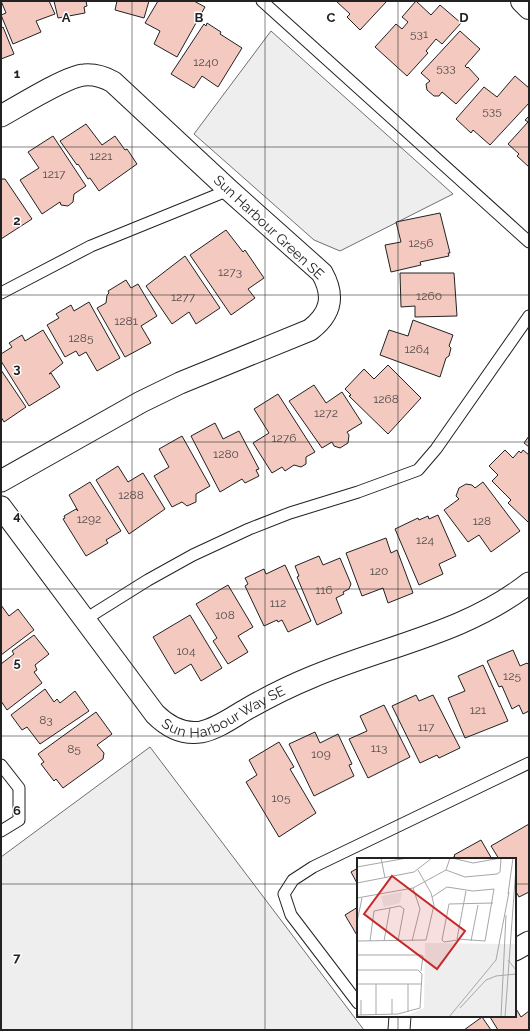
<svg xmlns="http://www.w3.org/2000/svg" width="530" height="1031" font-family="Raleway,sans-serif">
<rect width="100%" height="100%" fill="#fff"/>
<path fill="#eee" stroke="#6f6f6f" d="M 271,31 L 453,194 L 340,251 L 314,240 L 194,134 Z
M 150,747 L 364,1030 L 1,1030 L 1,857 Z"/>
<path fill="#f3c9c0" stroke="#222" d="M 1,1 L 49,1 L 55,14 L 36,21 L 41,32 L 13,44 L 1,15 L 6,13 Z
M 54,1 L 86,1 L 87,6 L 84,7 L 85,13 L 58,18 Z
M 117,1 L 149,1 L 144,18 L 115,10 Z
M 158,1 L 194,1 L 205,7 L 177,57 L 154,44 L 160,31 L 145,23 Z
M 336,1 L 387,1 L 360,30 L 347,17 L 350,14 Z
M 416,1 L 431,15 L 440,5 L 461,23 L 442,44 L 436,39 L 426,51 L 428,53 L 407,76 L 375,47 L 396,24 L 402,29 L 408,22 L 402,17 Z
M 207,23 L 221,32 L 220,34 L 242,48 L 218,87 L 202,76 L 194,88 L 171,74 L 204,24 L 206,26 Z
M 3,27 L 14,54 L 1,59 L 1,28 Z
M 460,31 L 480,49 L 465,66 L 467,68 L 468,67 L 479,79 L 456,104 L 442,92 L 439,96 L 434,96 L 427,90 L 426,84 L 430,81 L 421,73 Z
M 515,76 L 529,88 L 529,103 L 490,145 L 473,130 L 471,133 L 456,119 L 484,87 L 497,97 Z
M 529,116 L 529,167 L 517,156 L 519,154 L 508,144 L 528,122 L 525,120 Z
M 86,124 L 102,145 L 115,136 L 125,150 L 127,149 L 137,164 L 99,191 L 90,178 L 88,179 L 78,164 L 77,165 L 60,141 Z
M 53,136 L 86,186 L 74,194 L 73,202 L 68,206 L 61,205 L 60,202 L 42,214 L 20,180 L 39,168 L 28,152 Z
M 1,179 L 5,179 L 32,219 L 1,239 Z
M 440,213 L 450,253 L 448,253 L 449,256 L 420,262 L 421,265 L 391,272 L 385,245 L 401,242 L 396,222 Z
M 226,230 L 243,252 L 245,250 L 264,278 L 248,289 L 255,298 L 231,315 L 190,255 Z
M 185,256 L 220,308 L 196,324 L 189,312 L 172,324 L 146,286 Z
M 400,273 L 454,273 L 457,316 L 415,317 L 415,306 L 401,307 Z
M 126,280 L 131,288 L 138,284 L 157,316 L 141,326 L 151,343 L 125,357 L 97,308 L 106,303 L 107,295 L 109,293 L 108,291 Z
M 89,302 L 120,358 L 97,371 L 86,352 L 79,356 L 76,351 L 65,357 L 47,325 L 59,318 L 56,314 L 71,305 L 74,311 Z
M 413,320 L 453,335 L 449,346 L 451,348 L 449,356 L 446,358 L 440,377 L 380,355 L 389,330 L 408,336 Z
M 43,330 L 63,363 L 49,374 L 51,373 L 60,387 L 29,406 L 1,361 L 1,354 L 12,347 L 9,343 L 22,335 L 25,341 Z
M 388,365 L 421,398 L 388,434 L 349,396 L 351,395 L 345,389 L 364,369 L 374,379 Z
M 1,370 L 26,407 L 4,422 L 1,417 Z
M 314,385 L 326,403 L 342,392 L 362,423 L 347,432 L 349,435 L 348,443 L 340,448 L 334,446 L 332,442 L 322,448 L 289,401 Z
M 278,394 L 315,452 L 306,457 L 306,464 L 301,467 L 294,465 L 285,471 L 282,467 L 272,473 L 253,443 L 269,433 L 254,409 Z
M 215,423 L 223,439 L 239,431 L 259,469 L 256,470 L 259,476 L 245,483 L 242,479 L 220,492 L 191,436 Z
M 182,436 L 210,486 L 196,494 L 196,502 L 187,506 L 182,502 L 172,507 L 154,476 L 169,467 L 159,449 Z
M 529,436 L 529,447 L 524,443 Z
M 505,450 L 513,458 L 519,451 L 521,453 L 523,450 L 529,455 L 529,521 L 528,522 L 508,503 L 511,500 L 492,481 L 498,475 L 489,466 Z
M 118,466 L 128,482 L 143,473 L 165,509 L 129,534 L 96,480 Z
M 90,482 L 121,531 L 106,540 L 108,543 L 86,556 L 63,519 L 65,518 L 64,516 L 76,509 L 78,511 L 69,495 Z
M 483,482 L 520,531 L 491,552 L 479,535 L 468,542 L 444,510 L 459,499 L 456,496 L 459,488 L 466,484 L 472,485 L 475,488 Z
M 438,515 L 456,556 L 439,564 L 443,574 L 419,585 L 395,529 L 418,518 L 419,520 L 428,516 L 429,519 Z
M 386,538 L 391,553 L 397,550 L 413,593 L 388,603 L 383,588 L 362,596 L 346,553 Z
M 319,556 L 323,565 L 340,558 L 351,584 L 349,589 L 343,592 L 344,594 L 336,598 L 342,613 L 317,625 L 297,577 L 299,576 L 295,566 Z
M 285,565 L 311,621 L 288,632 L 282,620 L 278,622 L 277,620 L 264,626 L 245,586 L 248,584 L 245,578 L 264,569 L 266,574 Z
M 228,585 L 253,627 L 238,636 L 248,652 L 228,664 L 213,641 L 217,638 L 196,604 Z
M 1,605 L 9,616 L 18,609 L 34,630 L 1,655 Z
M 190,615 L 222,668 L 201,681 L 191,664 L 175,674 L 153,637 Z
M 34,635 L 49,654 L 35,665 L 37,670 L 34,672 L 42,683 L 7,710 L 1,701 L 1,664 L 14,654 L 12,651 Z
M 513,650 L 520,666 L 527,663 L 529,665 L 529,711 L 523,714 L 519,705 L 512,709 L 502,686 L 499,687 L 487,661 Z
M 483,665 L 508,721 L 465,738 L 448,698 L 465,691 L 458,676 Z
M 45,689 L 54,702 L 57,699 L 60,703 L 75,691 L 89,711 L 40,744 L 27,727 L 22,730 L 11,715 Z
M 416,695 L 419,701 L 433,695 L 460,748 L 439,758 L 437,755 L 420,763 L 392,706 Z
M 384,705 L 410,757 L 368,778 L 349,739 L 367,731 L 360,716 Z
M 96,712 L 112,734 L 97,745 L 104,753 L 103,759 L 63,788 L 56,779 L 54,781 L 41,764 L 44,762 L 38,754 Z
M 315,732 L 320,743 L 338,734 L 352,764 L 349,765 L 354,776 L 314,796 L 289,744 Z
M 279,742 L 294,767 L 290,769 L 316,813 L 279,837 L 246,782 L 257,775 L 249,760 Z
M 529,824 L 529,892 L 519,897 L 515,890 L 515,859 L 499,859 L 491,846 Z
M 481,840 L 492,859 L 451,859 L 455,856 L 454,855 Z
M 358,868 L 358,885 L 351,872 Z
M 358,907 L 358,937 L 345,915 Z
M 515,1007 L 521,1017 L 529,1011 L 529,1030 L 498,1030 L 490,1017 L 515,1016 Z
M 482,1017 L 491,1030 L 464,1030 Z"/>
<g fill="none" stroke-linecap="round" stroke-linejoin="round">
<g stroke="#222" stroke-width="13">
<path id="service" d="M 262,1 L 529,242
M 1,293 L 91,246 L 229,190
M 84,620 L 148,580 L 193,555 L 249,529 L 290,513 L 358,492 L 418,470 L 436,449 L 529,316
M 1,765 L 19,788 L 19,820 L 1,831
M 358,1003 L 291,915 L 284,894 L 293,880 L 313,867 L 529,763"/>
</g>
<g stroke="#222" stroke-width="23">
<g id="minor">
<path d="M 1,116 C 19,106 67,76 84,75 C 95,74 104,77 113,82 L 229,190 L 322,273 C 335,296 331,314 310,330 L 180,383 L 141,402 L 1,481"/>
<path id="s1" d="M 1,507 L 155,714 C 167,726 182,735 201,732 C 217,729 233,717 247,709 C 268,697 290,686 312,677 C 385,646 466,633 529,583"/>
<path d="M 515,950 L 529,942"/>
<path d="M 399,1030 L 400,1016"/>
</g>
</g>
<g stroke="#222" stroke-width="24">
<path id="tertiary" d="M 522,1 L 529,8"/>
</g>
<use href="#service" stroke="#fff" stroke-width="11"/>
<use href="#minor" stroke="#fff" stroke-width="21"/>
<use href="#tertiary" stroke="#fff" stroke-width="22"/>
</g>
<path fill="none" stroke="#222" stroke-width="1" stroke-opacity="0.55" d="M 132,1 L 132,1030M 265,1 L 265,1030M 398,1 L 398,859M 1,147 L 529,147M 1,295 L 529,295M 1,442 L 529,442M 1,589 L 529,589M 1,736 L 529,736M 1,884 L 358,884M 515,884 L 529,884M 398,1016 L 398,1030"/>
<g text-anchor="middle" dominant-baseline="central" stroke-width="3" stroke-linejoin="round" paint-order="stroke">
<g font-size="12" fill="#564c4a">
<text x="419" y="34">531</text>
<text x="206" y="62">1240</text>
<text x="446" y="68">533</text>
<text x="492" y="111">535</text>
<text x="101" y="156">1221</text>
<text x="54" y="174">1217</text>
<text x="421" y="243">1256</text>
<text x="230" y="272">1273</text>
<text x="429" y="296">1260</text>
<text x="183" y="297">1277</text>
<text x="126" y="321">1281</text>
<text x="81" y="338">1285</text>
<text x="417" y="349">1264</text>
<text x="386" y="399">1268</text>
<text x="326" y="413">1272</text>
<text x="284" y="438">1276</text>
<text x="226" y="454">1280</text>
<text x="131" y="495">1288</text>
<text x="89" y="519">1292</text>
<text x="482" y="521">128</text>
<text x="425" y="540">124</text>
<text x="379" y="571">120</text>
<text x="324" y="590">116</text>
<text x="278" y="603">112</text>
<text x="225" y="615">108</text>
<text x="186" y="651">104</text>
<text x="512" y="676">125</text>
<text x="478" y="710">121</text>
<text x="46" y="720">83</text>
<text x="426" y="727">117</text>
<text x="379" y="748">113</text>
<text x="74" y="749">85</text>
<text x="321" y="754">109</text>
<text x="281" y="798">105</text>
</g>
<g font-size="14" fill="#222" stroke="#fff">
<text transform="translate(269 227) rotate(43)">Sun Harbour Green SE</text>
<text stroke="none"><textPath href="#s1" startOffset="336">Sun Harbour Way SE</textPath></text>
</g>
</g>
<g transform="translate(357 858)">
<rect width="159" height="159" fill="#fff"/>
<path d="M 45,34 L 43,45 L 27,49 L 24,38 ZM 68,85 L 159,86 L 159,159 L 22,159 L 50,157 L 67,150 Z" fill="#eee"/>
<path fill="none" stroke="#a7a7a7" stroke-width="1" d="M 24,0 L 28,20M 95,0 L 116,5 L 144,0M 0,9 L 50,0M 89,12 L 108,19 L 140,16 L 143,14 L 144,1M 0,25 L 57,14 L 75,0M 151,36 L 156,0M 75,39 L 90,29 L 116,33 L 137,31 L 128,83 L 100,81 L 109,33M 0,40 L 56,30 L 89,12 L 93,0M 0,64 L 5,40M 101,82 L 87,84 L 85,82 L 92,46 L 136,45M 0,83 L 69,82 L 77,47 L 74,35 L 61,12M 13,83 L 17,53 L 43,48 L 47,51 L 41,83M 27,83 L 33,50M 55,83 L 63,51 L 56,30M 114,83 L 121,47M 0,97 L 64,97 L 66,98 L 64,113M 151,102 L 159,112M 0,112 L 61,112 L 65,116 L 63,150 L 41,156 L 0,157M 0,126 L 65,126M 19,126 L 19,157M 35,141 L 35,156M 4,142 L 4,157M 103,150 L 129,122 L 139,118 L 159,116M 51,154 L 51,126M 92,159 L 139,102 L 152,34M 144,159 L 149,57M 148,159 L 159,9"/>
<path fill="#c62828" fill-opacity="0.15" stroke="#c62828" stroke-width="2" d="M 35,18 L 108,73 L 80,111 L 7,56 Z"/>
<rect width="159" height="159" fill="none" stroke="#222" stroke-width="2"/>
</g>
<g font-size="13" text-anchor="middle" font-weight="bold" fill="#222" stroke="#fff" stroke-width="3" stroke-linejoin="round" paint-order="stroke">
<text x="66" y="22">A</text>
<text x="199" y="22">B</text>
<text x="331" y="22">C</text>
<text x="464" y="22">D</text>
<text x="17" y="78">1</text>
<text x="17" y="225">2</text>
<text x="17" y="373">3</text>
<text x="17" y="520">4</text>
<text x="17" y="667">5</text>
<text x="17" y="815">6</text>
<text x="17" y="962">7</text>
</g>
<rect width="530" height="1031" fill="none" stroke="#222222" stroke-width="4"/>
</svg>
